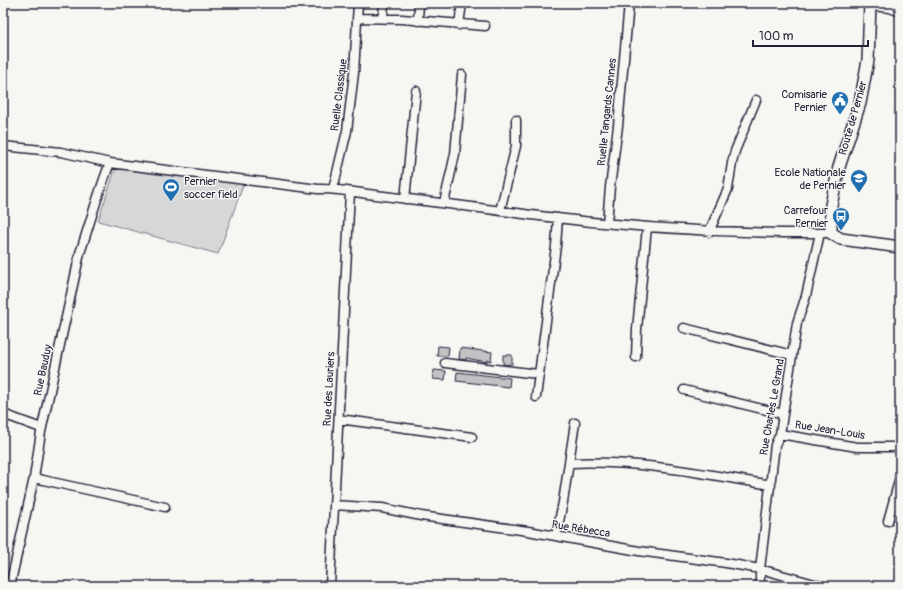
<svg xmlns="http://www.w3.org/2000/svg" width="903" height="589" font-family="Pangolin,sans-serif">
<rect width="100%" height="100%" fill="#f6f6f2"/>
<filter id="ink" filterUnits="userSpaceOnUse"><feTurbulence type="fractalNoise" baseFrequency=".025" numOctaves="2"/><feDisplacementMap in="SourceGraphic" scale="8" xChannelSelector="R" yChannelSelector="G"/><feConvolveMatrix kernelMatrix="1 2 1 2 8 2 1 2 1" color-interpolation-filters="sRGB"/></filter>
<g filter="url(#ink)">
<path fill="#d7d7d7" stroke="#7c7c89" d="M 116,167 L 244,183 L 218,254 L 98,221 Z"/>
<path fill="#c2c2c4" stroke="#22223b" d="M 438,346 L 449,347 L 448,356 L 437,356 Z
M 460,348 L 492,352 L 491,361 L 487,360 L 487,362 L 466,358 L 466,360 L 459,359 Z
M 503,355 L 512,355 L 512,364 L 509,364 L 509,365 L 503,364 Z
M 434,370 L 446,371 L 445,380 L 433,379 Z
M 457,372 L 510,378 L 509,387 L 456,381 Z"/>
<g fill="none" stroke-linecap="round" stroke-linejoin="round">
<g stroke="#22223b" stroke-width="11">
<path id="street" d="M 871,6 L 890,8 L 900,12
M 357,18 L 402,19 L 485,26
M 383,18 L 384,3
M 418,21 L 419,3
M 459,25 L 462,3
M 3,146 L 61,152 L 110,163 L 318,189 C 340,188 362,194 384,196 C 433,202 482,208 531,215 C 631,228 730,234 831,233
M 333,189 L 347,131 L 354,73 L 358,3
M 405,199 L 416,91
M 444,203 L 455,154 L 462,75
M 500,211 L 516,146 L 516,120
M 607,223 L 610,187 L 618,126 L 629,3
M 709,232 L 728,189 L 732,163 L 735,151 L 756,100
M 684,328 L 792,355
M 636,357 L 637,329 L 647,227
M 445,363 L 538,374
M 684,390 L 783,414
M 536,397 L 556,246 L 558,218
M 3,414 L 41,428
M 339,419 L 472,437
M 780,434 L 857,447 L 900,447
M 570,463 C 638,460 704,474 771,485
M 34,478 L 165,507
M 334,505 L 382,508 L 421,516 L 528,531 L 639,551 L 726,563 L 760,569 L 822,586
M 888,521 L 900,477
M 556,536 L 563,502 L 575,423
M 10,586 L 34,478 L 41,432 L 80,253 C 90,223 98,193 110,163
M 330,586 L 350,192
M 760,586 L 760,569 L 775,445 L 780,434 L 797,323 L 806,296 L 820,233"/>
</g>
<g stroke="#22223b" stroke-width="14">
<path id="secondary" d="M 870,3 L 868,60 L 860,103 L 839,167 L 831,205 L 831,233 L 841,239 L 900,247"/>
</g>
<use href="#street" stroke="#f6f6f2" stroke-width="8"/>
<use href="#secondary" stroke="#f6f6f2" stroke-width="11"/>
</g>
</g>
<defs>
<g id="civic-pin" transform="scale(0.9)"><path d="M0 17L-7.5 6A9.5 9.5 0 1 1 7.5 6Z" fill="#1f6fb2" stroke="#f6f6f2"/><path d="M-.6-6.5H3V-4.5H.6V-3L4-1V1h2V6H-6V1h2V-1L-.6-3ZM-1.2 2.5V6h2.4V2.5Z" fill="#fff"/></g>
<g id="school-pin" transform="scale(0.9)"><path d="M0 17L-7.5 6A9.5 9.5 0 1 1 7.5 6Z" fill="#1f6fb2" stroke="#f6f6f2"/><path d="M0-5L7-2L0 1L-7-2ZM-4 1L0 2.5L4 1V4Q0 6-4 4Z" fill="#fff"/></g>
<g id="stadium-pin" transform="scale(0.9)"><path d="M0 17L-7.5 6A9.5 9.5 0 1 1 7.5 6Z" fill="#1f6fb2" stroke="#f6f6f2"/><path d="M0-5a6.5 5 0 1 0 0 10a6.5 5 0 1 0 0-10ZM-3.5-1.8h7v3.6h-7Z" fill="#fff"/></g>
<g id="bus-pin" transform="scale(0.9)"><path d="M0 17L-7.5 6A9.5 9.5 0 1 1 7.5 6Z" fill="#1f6fb2" stroke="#f6f6f2"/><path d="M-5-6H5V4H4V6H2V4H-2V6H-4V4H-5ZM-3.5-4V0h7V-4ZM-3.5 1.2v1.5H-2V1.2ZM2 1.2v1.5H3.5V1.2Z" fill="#fff"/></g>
</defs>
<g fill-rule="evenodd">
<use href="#civic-pin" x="840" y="100"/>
<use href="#school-pin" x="859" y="178"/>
<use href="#stadium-pin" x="171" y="187"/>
<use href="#bus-pin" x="841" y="216"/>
</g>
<g text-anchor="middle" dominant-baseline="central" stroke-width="3" stroke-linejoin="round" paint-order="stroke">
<g font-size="11" fill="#22223b" stroke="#f6f6f2" text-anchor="end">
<text x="827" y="94">Comisarie<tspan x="827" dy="13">Pernier</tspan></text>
<text x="846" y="172">Ecole Nationale<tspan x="846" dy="13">de Pernier</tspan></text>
<text x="184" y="181" text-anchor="start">Pernier<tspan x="184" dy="13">soccer field</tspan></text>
<text x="828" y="210">Carrefour<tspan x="828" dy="13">Pernier</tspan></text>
</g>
<g font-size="11" fill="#22223b" stroke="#f6f6f2">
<text transform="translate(339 95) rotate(-83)">Ruelle Classique</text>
<text transform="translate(607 112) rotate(-84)">Ruelle Tangards Cannes</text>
<text transform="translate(853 118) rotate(-74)">Route de Pernier</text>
<text transform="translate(43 370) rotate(-78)">Rue Bauduy</text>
<text transform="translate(329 389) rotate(-87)">Rue des Lauriers</text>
<text transform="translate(772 407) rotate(-80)">Rue Charles Le Grand</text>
<text transform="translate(830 430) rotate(9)">Rue Jean-Louis</text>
<text transform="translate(581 529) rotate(9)">Rue Rébecca</text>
</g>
</g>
<rect width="903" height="589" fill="none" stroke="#f6f6f2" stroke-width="16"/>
<rect x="8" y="8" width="887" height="573" fill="none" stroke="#22223b" stroke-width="1.5" filter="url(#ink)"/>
<path d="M753 40v6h115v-6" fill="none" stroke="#22223b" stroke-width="2"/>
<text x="759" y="40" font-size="12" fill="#22223b" stroke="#f6f6f2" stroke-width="3" paint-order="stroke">100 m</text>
</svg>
